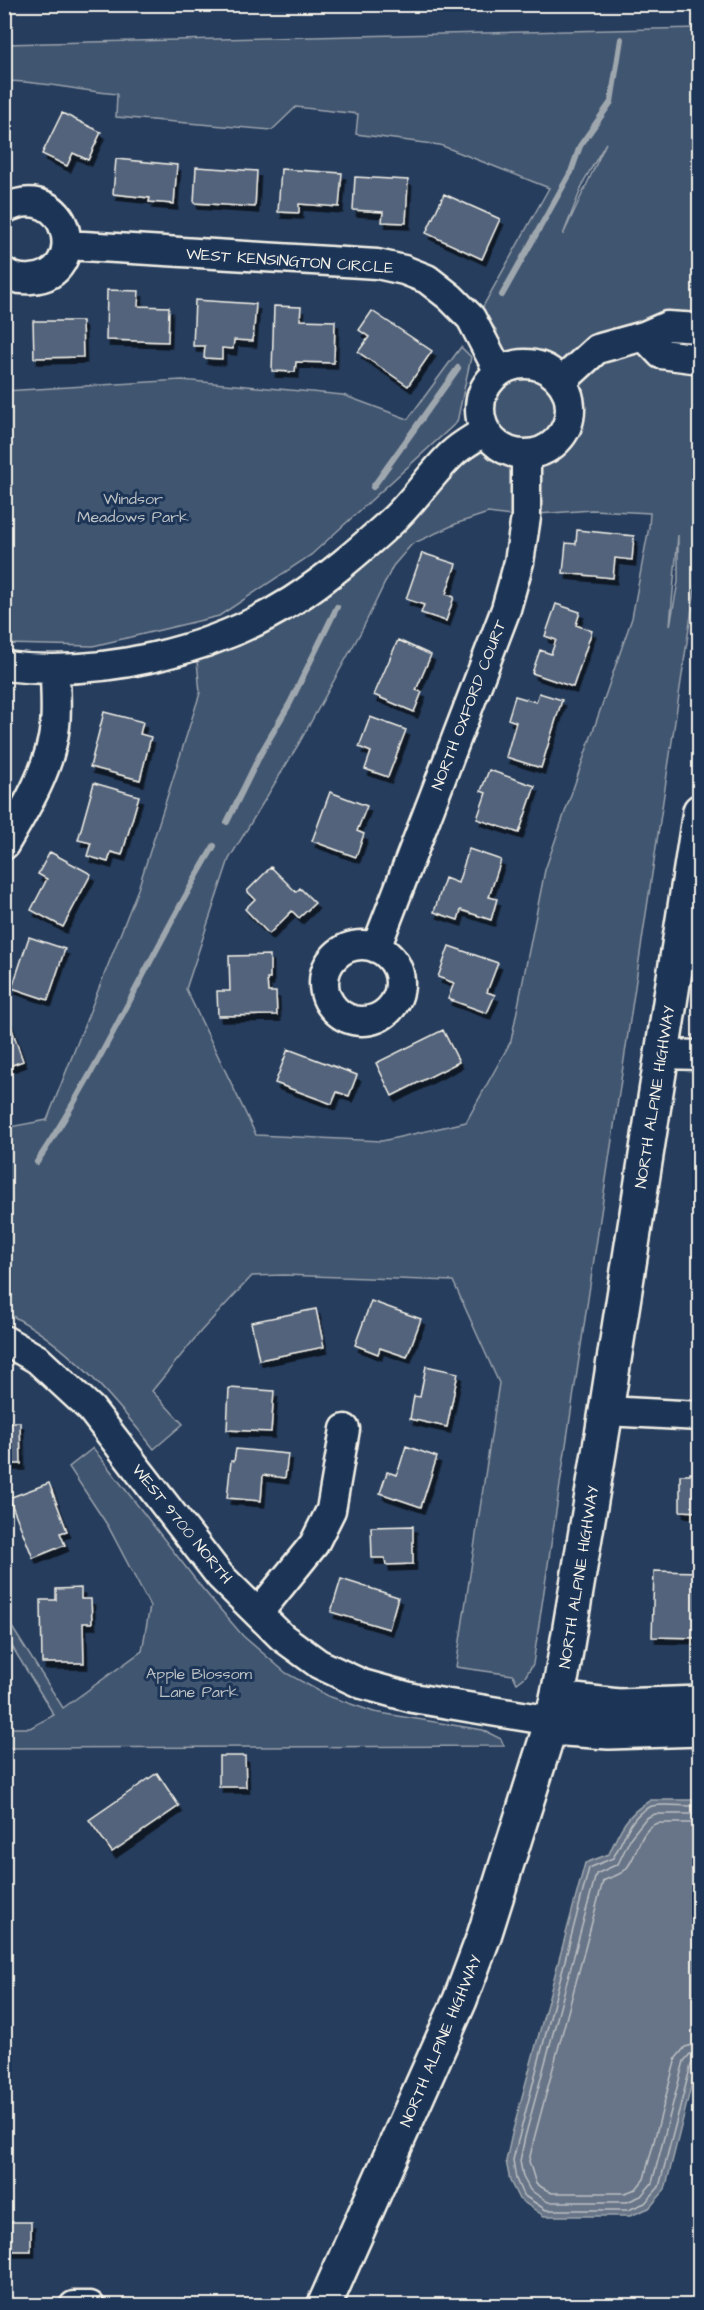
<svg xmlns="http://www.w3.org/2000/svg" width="704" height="2310" font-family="'Architects Daughter',sans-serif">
<defs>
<filter id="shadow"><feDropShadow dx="3.5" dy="6" stdDeviation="0" flood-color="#0009"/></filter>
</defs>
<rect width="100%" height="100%" fill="#263d5d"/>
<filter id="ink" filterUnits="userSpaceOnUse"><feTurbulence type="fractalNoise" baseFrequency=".0167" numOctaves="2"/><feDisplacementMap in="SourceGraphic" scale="12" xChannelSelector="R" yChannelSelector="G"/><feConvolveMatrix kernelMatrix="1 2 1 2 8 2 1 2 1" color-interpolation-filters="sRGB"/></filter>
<g filter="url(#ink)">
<path fill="#40546f" stroke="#9aa2ac" stroke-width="1.5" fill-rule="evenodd" d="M 699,28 L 699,562 L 533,1664 L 525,1677 L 517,1683 L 513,1675 L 456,1667 L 499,1383 L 453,1281 L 283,1275 L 252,1276 L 201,1331 L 152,1391 L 183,1424 L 154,1449 C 111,1395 67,1343 5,1312 L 4,1128 L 47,1120 L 138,889 L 200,693 L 197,661 L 267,631 L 334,591 L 400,533 L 470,457 L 497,331 L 481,310 L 549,188 L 440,145 L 356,134 L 358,114 L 296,107 L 272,130 L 116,117 L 117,94 C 79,91 42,81 5,81 L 4,44 ZM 606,143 L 563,235 L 585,179 ZM 592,510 L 650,513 L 649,527 L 632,618 L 545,870 L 511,1041 L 466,1122 L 382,1141 L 256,1135 L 186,989 L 229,859 L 298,745 L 362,630 L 393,566 L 412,544 L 458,523 L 488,513 L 511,516 ZM 678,535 L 678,582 L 670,626 L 670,625 Z
M 461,347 L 471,357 L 457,422 L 311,555 L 219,616 L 93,646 L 5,644 L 5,391 L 181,380 L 343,395 L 408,419 Z
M 93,1448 L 202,1588 L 243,1636 L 286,1673 L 328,1696 L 374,1712 L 483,1730 L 501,1739 L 504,1746 L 5,1748 L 5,1728 L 30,1728 L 54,1715 L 5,1635 L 5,1616 L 63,1708 L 142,1651 L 150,1606 L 108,1526 L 69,1467 Z"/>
<path fill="#677588" stroke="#9fa7ae" stroke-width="1.5" d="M 651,1800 L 699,1800 L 699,2055 L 665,2190 L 649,2208 L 630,2216 L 544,2216 L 519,2199 L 510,2181 L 506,2161 L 512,2134 L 585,1863 L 609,1854 C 619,1831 627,1813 651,1800 Z"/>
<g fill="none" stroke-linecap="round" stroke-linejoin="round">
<path stroke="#bcbfc2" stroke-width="1.5" d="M 700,1806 C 685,1807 666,1803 652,1806 C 631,1812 623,1842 613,1858 L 589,1868 L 513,2160 L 516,2179 L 523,2195 L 546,2210 L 628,2210 L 645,2203 L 659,2187 L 691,2065 L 694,2061 L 700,2060
M 700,1814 L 655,1814 L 646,1818 L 631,1837 L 618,1864 L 596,1874 L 525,2137 L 520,2161 L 523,2177 L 530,2190 L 548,2202 L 627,2202 L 641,2196 L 652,2183 L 684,2061 L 690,2054 L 700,2052
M 700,1823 L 657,1823 C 638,1831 638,1857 625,1870 C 619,1876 610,1877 603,1881 L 534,2139 L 529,2161 L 536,2184 L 552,2193 L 625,2193 L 636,2189 L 644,2179 L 676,2058 L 685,2047 L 700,2043"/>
<path stroke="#9fa7ae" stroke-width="6" d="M 502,295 L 571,172 L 580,146 L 611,102 L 621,39
M 373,487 L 458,368
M 227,822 L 261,753 L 290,703 L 337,607
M 37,1162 C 104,1061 152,950 214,846"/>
</g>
<path fill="#52647b" stroke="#f4f1e8" stroke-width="1.5" filter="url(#shadow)" d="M 62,113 L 101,132 L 88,160 L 73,153 L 67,166 L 42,154 Z
M 116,159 L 177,165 L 174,204 L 149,202 L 150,198 L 113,194 Z
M 196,167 L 257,171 L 255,207 L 194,203 Z
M 281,169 L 342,173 L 339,207 L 299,204 L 299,213 L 278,212 Z
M 355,177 L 408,180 L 406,223 L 382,222 L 383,212 L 353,210 Z
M 444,194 L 500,219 L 482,259 L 426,233 Z
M 107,290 L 139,291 L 138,306 L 169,307 L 168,342 L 106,340 Z
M 195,300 L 256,304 L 253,341 L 234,340 L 233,349 L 222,348 L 222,359 L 204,358 L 205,346 L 193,346 Z
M 274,306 L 301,307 L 300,320 L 335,321 L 334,363 L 296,362 L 295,372 L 272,371 Z
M 372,311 L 432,351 L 408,386 L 358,352 L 369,337 L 359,330 Z
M 33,321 L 82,321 L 83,357 L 34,358 Z
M 577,530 L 634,536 L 632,560 L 615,558 L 613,578 L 563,573 L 566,543 L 576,544 Z
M 422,553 L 456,564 L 446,594 L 454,597 L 446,621 L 421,613 L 424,605 L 406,599 Z
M 556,604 L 580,612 L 576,625 L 592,631 L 573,687 L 532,673 L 540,650 L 551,654 L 556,640 L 545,636 Z
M 398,640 L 431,655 L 416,690 L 422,692 L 414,712 L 374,695 Z
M 539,693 L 562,700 L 541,768 L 506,757 L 516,722 L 508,719 L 515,696 L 536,702 Z
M 104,712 L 143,722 L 140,734 L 151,737 L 140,780 L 90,767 Z
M 370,717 L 406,730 L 388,777 L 365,769 L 371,752 L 359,747 Z
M 489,770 L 535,786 L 519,833 L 477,819 L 486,793 L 481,791 Z
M 94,783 L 139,796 L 122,855 L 111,852 L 108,862 L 87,856 L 91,843 L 78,840 Z
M 330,792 L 367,806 L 357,831 L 364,834 L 356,857 L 312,841 Z
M 469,849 L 501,860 L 489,897 L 497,899 L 491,920 L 461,910 L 458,920 L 434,912 L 445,878 L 458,883 Z
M 50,852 L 91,874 L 63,927 L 31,910 L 47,879 L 38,874 Z
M 271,867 L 296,892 L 300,888 L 315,903 L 299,918 L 292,911 L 269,934 L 245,909 L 255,899 L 247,891 Z
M 29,937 L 65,949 L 48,1000 L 12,988 Z
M 449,946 L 498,963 L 487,992 L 495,995 L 487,1013 L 448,999 L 454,983 L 438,977 Z
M 270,955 L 270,979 L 267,979 L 268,992 L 276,992 L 277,1015 L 218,1016 L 217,991 L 230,991 L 229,956 Z
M 8,1018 L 23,1061 L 4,1068 L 4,1019 Z
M 443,1030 L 459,1062 L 392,1096 L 376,1063 Z
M 288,1049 L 357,1075 L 349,1096 L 337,1092 L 332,1104 L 275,1083 Z
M 371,1301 L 421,1319 L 407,1357 L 380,1348 L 378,1354 L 355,1345 Z
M 316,1309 L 324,1347 L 259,1360 L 251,1322 Z
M 699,1319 L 700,1319 L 700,1354 L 697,1354 Z
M 426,1366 L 458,1373 L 447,1427 L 410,1419 L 414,1396 L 420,1397 Z
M 229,1388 L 274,1391 L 271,1432 L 227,1430 Z
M 4,1422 L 20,1422 L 21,1464 L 4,1464 Z
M 406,1446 L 437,1457 L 421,1507 L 380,1493 L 387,1472 L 397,1475 Z
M 236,1449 L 288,1454 L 285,1478 L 263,1475 L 261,1501 L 227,1498 L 231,1461 L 234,1461 Z
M 690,1473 L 700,1474 L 700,1512 L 680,1511 L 680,1475 L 690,1475 Z
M 49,1483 L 67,1531 L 60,1533 L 65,1545 L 33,1558 L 9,1498 Z
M 413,1526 L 413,1564 L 386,1565 L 385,1558 L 372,1558 L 371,1527 Z
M 654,1571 L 700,1572 L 700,1638 L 652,1637 Z
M 341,1579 L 398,1597 L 389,1629 L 331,1612 Z
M 81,1588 L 81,1599 L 91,1599 L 92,1623 L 83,1623 L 84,1663 L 42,1663 L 41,1600 L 56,1600 L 56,1589 Z
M 219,1756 L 245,1756 L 246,1787 L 219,1787 Z
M 157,1773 L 179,1806 L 112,1852 L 89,1820 Z
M 4,2222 L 31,2222 L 31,2251 L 4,2251 Z"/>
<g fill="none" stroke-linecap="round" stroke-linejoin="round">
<g stroke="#f4f1e8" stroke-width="33">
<path id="minor" d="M 4,209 C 70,176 91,276 31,279 C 22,280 12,278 4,272
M 67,245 L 377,264 L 404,270 L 427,279 L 450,297 L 471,318 L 499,372
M 644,336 L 661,354 L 700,359
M480 409a45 45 0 1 1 90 0a45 45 0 1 1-90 0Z
M 561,382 L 597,349 L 644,336 L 667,326 L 700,328
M 4,666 C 100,678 211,652 292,601 C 328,578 360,550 391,522 C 414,501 430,475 452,454 C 461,445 475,438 485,431
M 4,845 C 26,808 50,769 55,726 C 57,708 55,688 55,670
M324 983a38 38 0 1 1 76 0a38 38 0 1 1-76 0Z
M 376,948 L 506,609 L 519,562 L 526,517 L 526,454
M 661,1054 L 700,1055
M 4,1340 L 37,1359 L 91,1409 L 220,1576 L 282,1637 L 319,1664 L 362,1684 L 413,1698 L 552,1721
M 606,1411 L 700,1416
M 259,1612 L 314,1544 L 331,1510 L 345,1429
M 74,2306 L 90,2306"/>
</g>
<g stroke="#f4f1e8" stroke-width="38">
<path id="major" d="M 557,1699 L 618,1706 L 700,1703
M 550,1728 L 609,1732 L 700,1729
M 324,2306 L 460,2000 L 484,1936 L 552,1721 L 562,1675 L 606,1411 L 700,811"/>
</g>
<use href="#minor" stroke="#1d3557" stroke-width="28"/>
<use href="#major" stroke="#1d3557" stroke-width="33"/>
</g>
</g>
<g text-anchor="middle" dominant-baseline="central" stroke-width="6" stroke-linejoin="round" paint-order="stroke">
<g font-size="16" fill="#f4f1e8" stroke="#1d3557">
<text transform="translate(290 261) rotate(4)">WEST KENSINGTON CIRCLE</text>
<text transform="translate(469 705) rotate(-69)">NORTH OXFORD COURT</text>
<text transform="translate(655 1097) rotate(-81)">NORTH ALPINE HIGHWAY</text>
<text transform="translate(182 1524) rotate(51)">WEST 9700 NORTH</text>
<text transform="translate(579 1577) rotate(-81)">NORTH ALPINE HIGHWAY</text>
<text transform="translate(441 2041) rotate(-67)">NORTH ALPINE HIGHWAY</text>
</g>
<g font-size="16" fill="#bec2c4" stroke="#1d3557">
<text x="133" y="499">Windsor<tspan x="133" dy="18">Meadows Park</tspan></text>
<text x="199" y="1674">Apple Blossom<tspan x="199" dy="18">Lane Park</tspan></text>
</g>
</g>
<rect width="704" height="2310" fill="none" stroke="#1d3557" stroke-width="24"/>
<rect x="12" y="12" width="680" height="2286" fill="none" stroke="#f4f1e8" stroke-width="2" filter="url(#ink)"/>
</svg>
